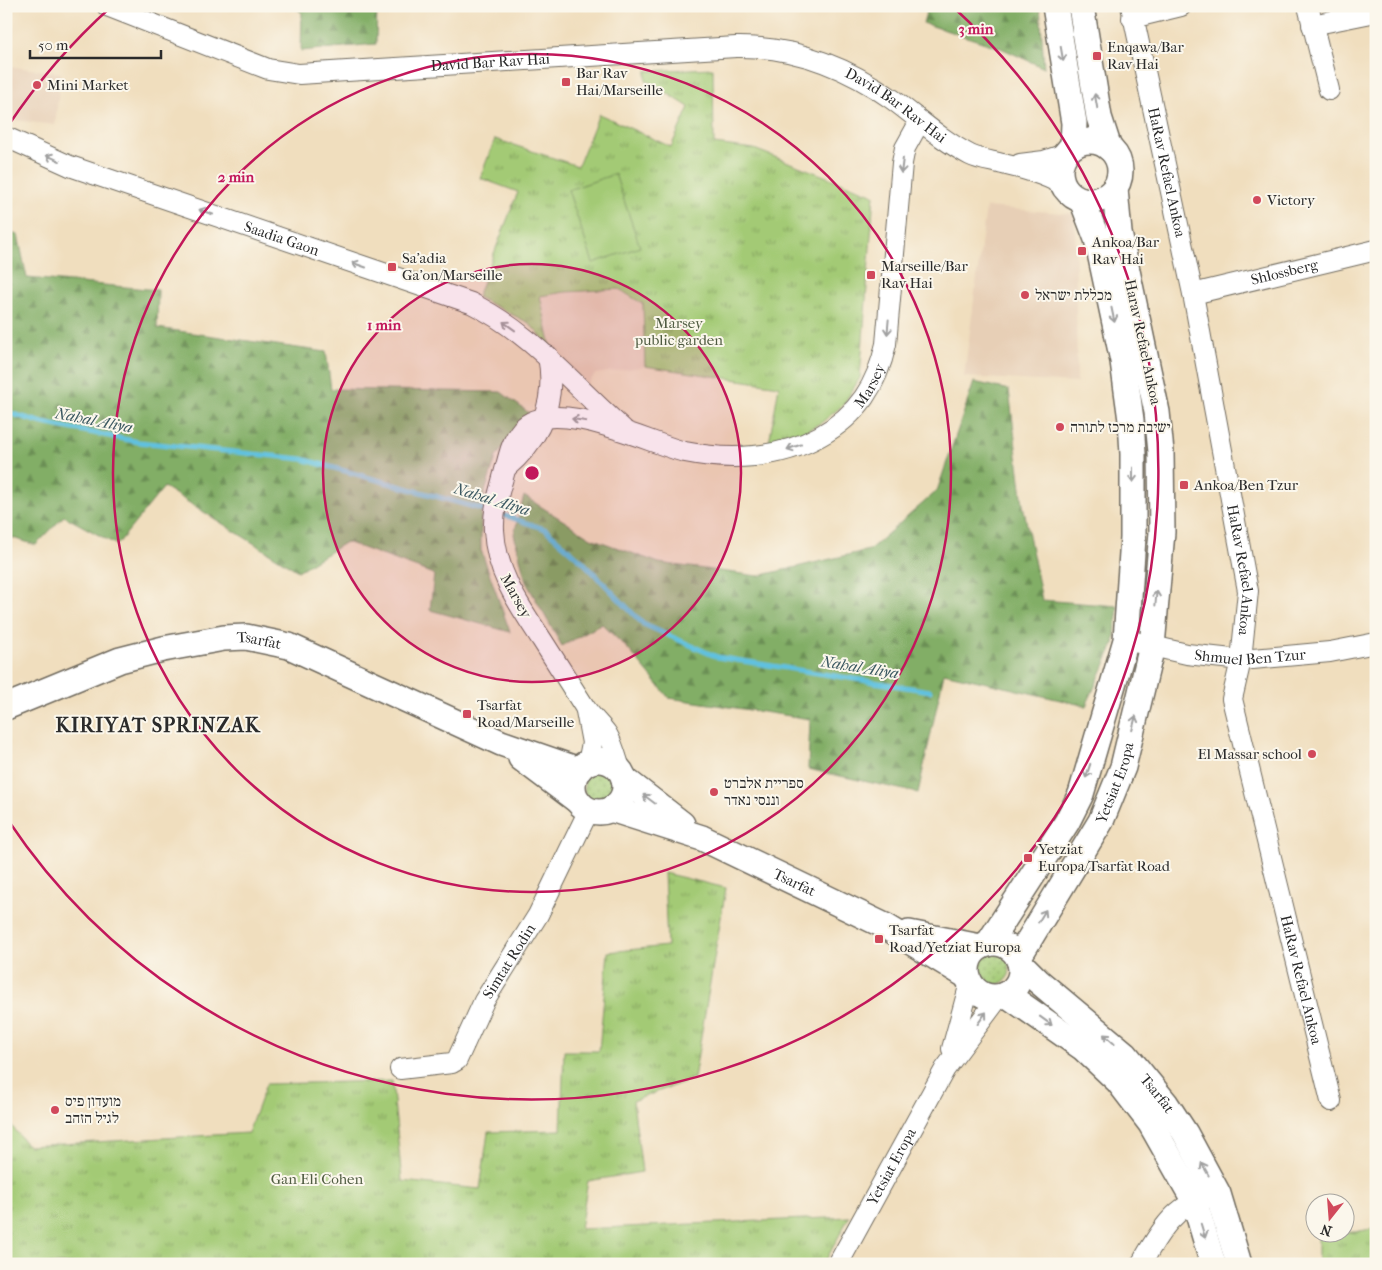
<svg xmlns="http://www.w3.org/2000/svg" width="1382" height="1270" font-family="'IM FELL French Canon','Frank Ruhl Libre',serif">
<defs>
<pattern id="grass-dots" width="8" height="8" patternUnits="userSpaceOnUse" patternTransform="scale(1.25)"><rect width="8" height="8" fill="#a3ca75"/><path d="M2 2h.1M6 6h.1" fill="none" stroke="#85a460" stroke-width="1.8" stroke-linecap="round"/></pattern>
<pattern id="forest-firs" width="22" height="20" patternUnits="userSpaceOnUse" patternTransform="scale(1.25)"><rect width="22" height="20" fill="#82ae66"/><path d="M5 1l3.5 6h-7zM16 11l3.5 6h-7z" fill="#6b8e54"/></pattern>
<pattern id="park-tufts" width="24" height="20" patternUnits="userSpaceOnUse" patternTransform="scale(1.25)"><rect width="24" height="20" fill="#a3ca75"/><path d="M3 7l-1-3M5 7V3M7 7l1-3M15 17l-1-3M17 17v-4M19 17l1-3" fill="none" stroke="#85a460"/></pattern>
</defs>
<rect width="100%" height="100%" fill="#fbf7ec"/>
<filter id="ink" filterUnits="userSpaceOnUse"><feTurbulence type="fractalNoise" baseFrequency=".02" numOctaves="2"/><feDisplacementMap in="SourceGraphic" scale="10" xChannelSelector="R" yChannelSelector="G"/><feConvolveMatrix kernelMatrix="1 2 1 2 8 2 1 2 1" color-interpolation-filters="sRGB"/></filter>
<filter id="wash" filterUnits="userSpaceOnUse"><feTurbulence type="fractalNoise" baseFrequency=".0096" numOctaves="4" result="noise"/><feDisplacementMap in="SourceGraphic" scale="20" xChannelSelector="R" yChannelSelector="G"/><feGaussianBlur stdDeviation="1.12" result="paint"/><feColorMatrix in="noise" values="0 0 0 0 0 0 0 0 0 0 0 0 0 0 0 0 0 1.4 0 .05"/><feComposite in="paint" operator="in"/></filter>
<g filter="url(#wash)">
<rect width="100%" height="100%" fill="#f0debe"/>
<path fill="#e7cfb6" d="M 6,66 L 61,73 L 55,125 L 6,119 Z
M 986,207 L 1075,214 L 1077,383 L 964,377 Z
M 619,289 L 643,304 L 645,366 L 596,374 L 585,386 L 551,348 L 540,296 L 565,292 Z"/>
<path fill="url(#grass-dots)" stroke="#677a50" d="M584 787a16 16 0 1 1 32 0a16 16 0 1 1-32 0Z
M978 969a16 16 0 1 1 32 0a16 16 0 1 1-32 0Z"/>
<path fill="url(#forest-firs)" stroke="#566c48" d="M 294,6 L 377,6 L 376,44 L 301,51 L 302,13 Z
M 921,6 L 1040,6 L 1044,68 L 1001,48 L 923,23 L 927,9 Z
M 6,232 L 18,235 L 27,278 L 158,290 L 157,328 L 326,352 L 331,389 L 501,392 L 529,413 L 496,457 L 481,505 L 481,550 L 510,632 L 430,610 L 434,574 L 346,542 L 298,571 L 164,487 L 117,545 L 64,516 L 36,545 L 6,536 Z
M 974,382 L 1009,390 L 1023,505 L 1042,600 L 1118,606 L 1114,644 L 1086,706 L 944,673 L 918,793 L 808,769 L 810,719 L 669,698 L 629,650 L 602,624 L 562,646 L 526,582 L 514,534 L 524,496 L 591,538 L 659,563 L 758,576 L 869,550 L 937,491 Z"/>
<path fill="url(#park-tufts)" stroke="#677a50" d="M 713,68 L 714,144 L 754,149 L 874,195 L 860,378 L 843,405 L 821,423 L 768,449 L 779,386 L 645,366 L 643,304 L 619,289 L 565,292 L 540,296 L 551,348 L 529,323 L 477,297 L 518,192 L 480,178 L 495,139 L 578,166 L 599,114 L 671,147 L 689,107 L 646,80 L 646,71 Z
M 664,873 L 726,888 L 694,1078 L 633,1101 L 642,1172 L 588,1181 L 580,1229 L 849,1217 L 824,1264 L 6,1264 L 6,1119 L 28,1146 L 248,1133 L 266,1084 L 392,1081 L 402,1181 L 480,1189 L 488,1132 L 561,1130 L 564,1051 L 599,1051 L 608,952 L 667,946 Z
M 1376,1228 L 1376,1264 L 1318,1264 L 1318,1233 L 1355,1232 Z"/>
<path fill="#a3ca75" stroke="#677a50" d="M 615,174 L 640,247 L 593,263 L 568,190 Z"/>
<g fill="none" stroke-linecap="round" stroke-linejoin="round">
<path stroke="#61c1df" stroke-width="5" d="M 6,412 L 43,423 L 139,442 L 302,459 L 492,512
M 500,514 L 545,529 L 583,562 L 643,624 L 717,657 L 930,691"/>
</g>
</g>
<g filter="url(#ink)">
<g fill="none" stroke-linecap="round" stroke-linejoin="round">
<g stroke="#706a5e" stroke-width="22">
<g id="minor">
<path id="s1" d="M 107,6 L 268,69 L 299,74 L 736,47 C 794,46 845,66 892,99 C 918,118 941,140 970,155 C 980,160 992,161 1003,164 C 1024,169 1044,174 1063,185"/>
<path id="s2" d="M 1131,6 L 1193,294 L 1248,591 L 1241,660 L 1232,699 L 1331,1101"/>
<path d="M 1308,6 L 1329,90"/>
<path d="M 1132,18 L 1181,6"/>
<path d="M 1312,25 L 1376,12"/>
<path id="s3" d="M 6,137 L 70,166 L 471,303 C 532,333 573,385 623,429"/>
<path d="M 1020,164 L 1044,161 L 1065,154"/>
<path id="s4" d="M 1193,294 L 1376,250"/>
<path d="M 506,468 C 541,438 557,402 548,356"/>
<path id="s5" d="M 1126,640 L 1187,654 L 1241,660 L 1330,652 L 1376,643"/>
<path d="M 586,711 L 592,743 L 588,763"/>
<path id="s6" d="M 621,772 C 617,760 614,746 607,734 C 600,724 590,716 584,706 C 570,684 556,662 542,640 C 519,605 496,573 494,530 C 493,508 500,490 505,470 C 509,455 511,442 522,429 C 553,395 648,443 685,452 C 730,461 779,459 820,436 C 858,415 877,385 886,344 L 902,163 L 905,148 L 920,121"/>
<path d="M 952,1049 L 970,983"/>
<path id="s7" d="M 400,1069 L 452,1063 L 457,1060 L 484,1001 L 538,915 L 589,810"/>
<path id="s8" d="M 838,1264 L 945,1069 L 999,997"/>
<path d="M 1141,1264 C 1158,1235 1173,1206 1207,1197"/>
</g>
</g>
<g stroke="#706a5e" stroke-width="28">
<g id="tertiary">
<path d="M 1055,6 L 1074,123 L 1073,146"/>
<path d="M 1081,6 L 1099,117 L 1109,148"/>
<circle cx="1090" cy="171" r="30"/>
<path id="s9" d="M 6,707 L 120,660 L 163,649 L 224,638 L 246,637 L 289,646 L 501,743 L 579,770"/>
<path d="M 521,758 L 578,801"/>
<circle cx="599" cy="786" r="26"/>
<path d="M 624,779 L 682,824"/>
<path id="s10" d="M 611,809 L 702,838 L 885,926 L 967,976"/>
<path d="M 909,933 L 980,947"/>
<circle cx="994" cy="970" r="27"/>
<path d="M 988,944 L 1067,822 L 1081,794 L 1126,640 L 1133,538 L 1133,454 L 1131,420 L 1123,361 L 1097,239 L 1082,200"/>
<path id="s11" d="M 1018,958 L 1101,821 L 1123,767 L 1152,646 L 1162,532 L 1161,452 L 1157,412 L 1119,233 L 1115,189"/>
<path id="s12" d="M 1020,963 L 1038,981 L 1125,1054 L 1166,1104 L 1185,1133 L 1218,1194 L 1239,1264"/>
<path d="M 1006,994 L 1083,1048 L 1118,1081 L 1151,1124 L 1194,1200 L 1213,1264"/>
</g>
</g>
<use href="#minor" stroke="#fff" stroke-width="20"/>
<use href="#tertiary" stroke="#fff" stroke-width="25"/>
</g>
<defs><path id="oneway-shaft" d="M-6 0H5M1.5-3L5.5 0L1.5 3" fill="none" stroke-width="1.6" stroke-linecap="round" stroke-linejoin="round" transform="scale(1.25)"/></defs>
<g stroke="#a0a0a0">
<use href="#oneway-shaft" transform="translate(1062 54) rotate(80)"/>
<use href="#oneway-shaft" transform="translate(1096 101) rotate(-100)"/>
<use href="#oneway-shaft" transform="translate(53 158) rotate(-156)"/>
<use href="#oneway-shaft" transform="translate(902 166) rotate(97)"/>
<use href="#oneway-shaft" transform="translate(206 212) rotate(-161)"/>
<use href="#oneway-shaft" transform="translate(359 265) rotate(-161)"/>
<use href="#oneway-shaft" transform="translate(1113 315) rotate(78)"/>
<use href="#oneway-shaft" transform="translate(509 326) rotate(-144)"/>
<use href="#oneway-shaft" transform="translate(888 327) rotate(95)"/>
<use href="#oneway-shaft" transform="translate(579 420) rotate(-171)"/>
<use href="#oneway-shaft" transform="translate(794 447) rotate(161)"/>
<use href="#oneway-shaft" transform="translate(1133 475) rotate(90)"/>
<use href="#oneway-shaft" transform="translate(1156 598) rotate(-85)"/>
<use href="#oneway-shaft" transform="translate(1134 723) rotate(-76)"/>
<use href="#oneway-shaft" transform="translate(1088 771) rotate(108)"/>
<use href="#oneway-shaft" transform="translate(649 799) rotate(-143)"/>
<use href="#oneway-shaft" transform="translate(1042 916) rotate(-59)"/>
<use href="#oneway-shaft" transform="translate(982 1018) rotate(-54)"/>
<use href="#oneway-shaft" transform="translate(1046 1021) rotate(36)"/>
<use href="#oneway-shaft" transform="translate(1109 1039) rotate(-138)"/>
<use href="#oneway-shaft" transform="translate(1205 1169) rotate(-119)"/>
<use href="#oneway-shaft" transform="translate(1203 1231) rotate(73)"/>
</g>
</g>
<circle cx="532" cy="473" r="209" fill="#c2185b" fill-opacity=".12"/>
<g fill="none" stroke="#c2185b" stroke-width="2.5">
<circle cx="532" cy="473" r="209"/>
<circle cx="532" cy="473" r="419"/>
<path d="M8 126A628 628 0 0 1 112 6M952 6A628 628 0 1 1 8 820"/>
</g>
<g fill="#d1495b" stroke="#fbf7ec" stroke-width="2">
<rect x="1092" y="51" width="10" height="10" rx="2.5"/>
<rect x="561" y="77" width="10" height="10" rx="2.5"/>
<circle cx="37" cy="85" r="5"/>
<circle cx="1257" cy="200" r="5"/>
<rect x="1077" y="246" width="10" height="10" rx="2.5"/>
<rect x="387" y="262" width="10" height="10" rx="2.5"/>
<rect x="866" y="270" width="10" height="10" rx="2.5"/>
<circle cx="1025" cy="295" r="5"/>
<circle cx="1060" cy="427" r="5"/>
<rect x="1179" y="480" width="10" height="10" rx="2.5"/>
<rect x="462" y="709" width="10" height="10" rx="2.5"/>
<circle cx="1312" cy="754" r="5"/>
<circle cx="714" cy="792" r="5"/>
<rect x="1023" y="853" width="10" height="10" rx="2.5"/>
<rect x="874" y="934" width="10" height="10" rx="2.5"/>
<circle cx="55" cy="1110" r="5"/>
</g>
<g text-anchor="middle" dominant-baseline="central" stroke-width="4" stroke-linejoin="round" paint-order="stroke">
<g font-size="15" fill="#2b2b2b" stroke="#fbf7ec" text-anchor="start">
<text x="1107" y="47">Enqawa/Bar<tspan x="1107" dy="17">Rav Hai</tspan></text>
<text x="576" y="73">Bar Rav<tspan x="576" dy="17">Hai/Marseille</tspan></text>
<text x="47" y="85">Mini Market</text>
<text x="1267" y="200">Victory</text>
<text x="1092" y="242">Ankoa/Bar<tspan x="1092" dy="17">Rav Hai</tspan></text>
<text x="402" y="258">Sa'adia<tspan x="402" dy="17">Ga'on/Marseille</tspan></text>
<text x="881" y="266">Marseille/Bar<tspan x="881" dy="17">Rav Hai</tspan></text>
<text x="1035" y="295">מכללת ישראל</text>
<text x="1070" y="427">ישיבת מרכז לתורה</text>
<text x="1194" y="485">Ankoa/Ben Tzur</text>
<text x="477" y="705">Tsarfat<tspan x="477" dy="17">Road/Marseille</tspan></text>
<text x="1302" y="754" text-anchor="end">El Massar school</text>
<text x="724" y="783">ספריית אלברט<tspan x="724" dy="17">וננסי נאדר</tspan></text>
<text x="1038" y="849">Yetziat<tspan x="1038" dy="17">Europa/Tsarfat Road</tspan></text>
<text x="889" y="930">Tsarfat<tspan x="889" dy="17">Road/Yetziat Europa</tspan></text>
<text x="65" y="1101">מועדון פיס<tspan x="65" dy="17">לגיל הזהב</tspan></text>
</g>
<g font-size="15" fill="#2b2b2b" stroke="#fbf7ec">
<text stroke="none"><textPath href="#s1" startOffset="396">David Bar Rav Hai</textPath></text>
<text stroke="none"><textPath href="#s1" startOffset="816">David Bar Rav Hai</textPath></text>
<text stroke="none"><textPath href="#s2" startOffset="170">HaRav Refael Ankoa</textPath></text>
<text stroke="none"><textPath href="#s3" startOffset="294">Saadia Gaon</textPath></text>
<text stroke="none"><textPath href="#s4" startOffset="94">Shlossberg</textPath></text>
<text transform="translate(1143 342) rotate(78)">Harav Refael Ankoa</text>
<text stroke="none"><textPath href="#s6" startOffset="765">Marsey</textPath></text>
<text stroke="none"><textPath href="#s2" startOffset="575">HaRav Refael Ankoa</textPath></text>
<text transform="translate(516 596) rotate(61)">Marsey</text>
<text stroke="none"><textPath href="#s9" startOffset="265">Tsarfat</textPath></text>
<text stroke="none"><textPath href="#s5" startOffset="126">Shmuel Ben Tzur</textPath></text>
<text stroke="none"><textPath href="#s11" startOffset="201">Yetsiat Eropa</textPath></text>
<text stroke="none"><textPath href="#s10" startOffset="198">Tsarfat</textPath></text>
<text stroke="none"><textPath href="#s7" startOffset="170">Simtat Rodin</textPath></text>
<text stroke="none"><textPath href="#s2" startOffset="995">HaRav Refael Ankoa</textPath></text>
<text stroke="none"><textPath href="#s12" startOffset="190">Tsarfat</textPath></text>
<text stroke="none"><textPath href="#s8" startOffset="111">Yetsiat Eropa</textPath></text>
</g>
<g font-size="15" fill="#4f5b41" stroke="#fbf7ec">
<text x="679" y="323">Marsey<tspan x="679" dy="17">public garden</tspan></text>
<text x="317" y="1179">Gan Eli Cohen</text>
</g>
<g font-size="16" font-style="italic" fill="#3b5861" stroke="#fbf7ec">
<text transform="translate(94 420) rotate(11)">Nahal Aliya</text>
<text transform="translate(492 499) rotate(17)">Nahal Aliya</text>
<text transform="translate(860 667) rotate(9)">Nahal Aliya</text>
</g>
<g font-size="20" font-weight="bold" letter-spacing="1" fill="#2b2b2b" stroke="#fbf7ec">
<text x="158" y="725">KIRIYAT SPRINZAK</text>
</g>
</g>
<circle cx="532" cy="473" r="8" fill="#c2185b" stroke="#fbf7ec" stroke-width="2.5"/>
<g font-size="15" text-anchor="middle" font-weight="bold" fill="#c2185b" stroke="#fbf7ec" stroke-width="4" stroke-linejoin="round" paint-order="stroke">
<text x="976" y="34">3 min</text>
<text x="236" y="182">2 min</text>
<text x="384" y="330">1 min</text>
</g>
<rect width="1382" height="1270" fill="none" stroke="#fbf7ec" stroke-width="25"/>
<g transform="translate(1330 1218) rotate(197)"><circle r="24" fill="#fbf7ec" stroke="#a8a59f"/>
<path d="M0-4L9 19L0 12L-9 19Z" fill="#d1495b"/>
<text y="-8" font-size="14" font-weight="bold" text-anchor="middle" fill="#2b2b2b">N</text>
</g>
<path d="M30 50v8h131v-8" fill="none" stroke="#2b2b2b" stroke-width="2.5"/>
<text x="38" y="50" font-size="15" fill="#2b2b2b" stroke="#fbf7ec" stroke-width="4" paint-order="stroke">50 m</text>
</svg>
